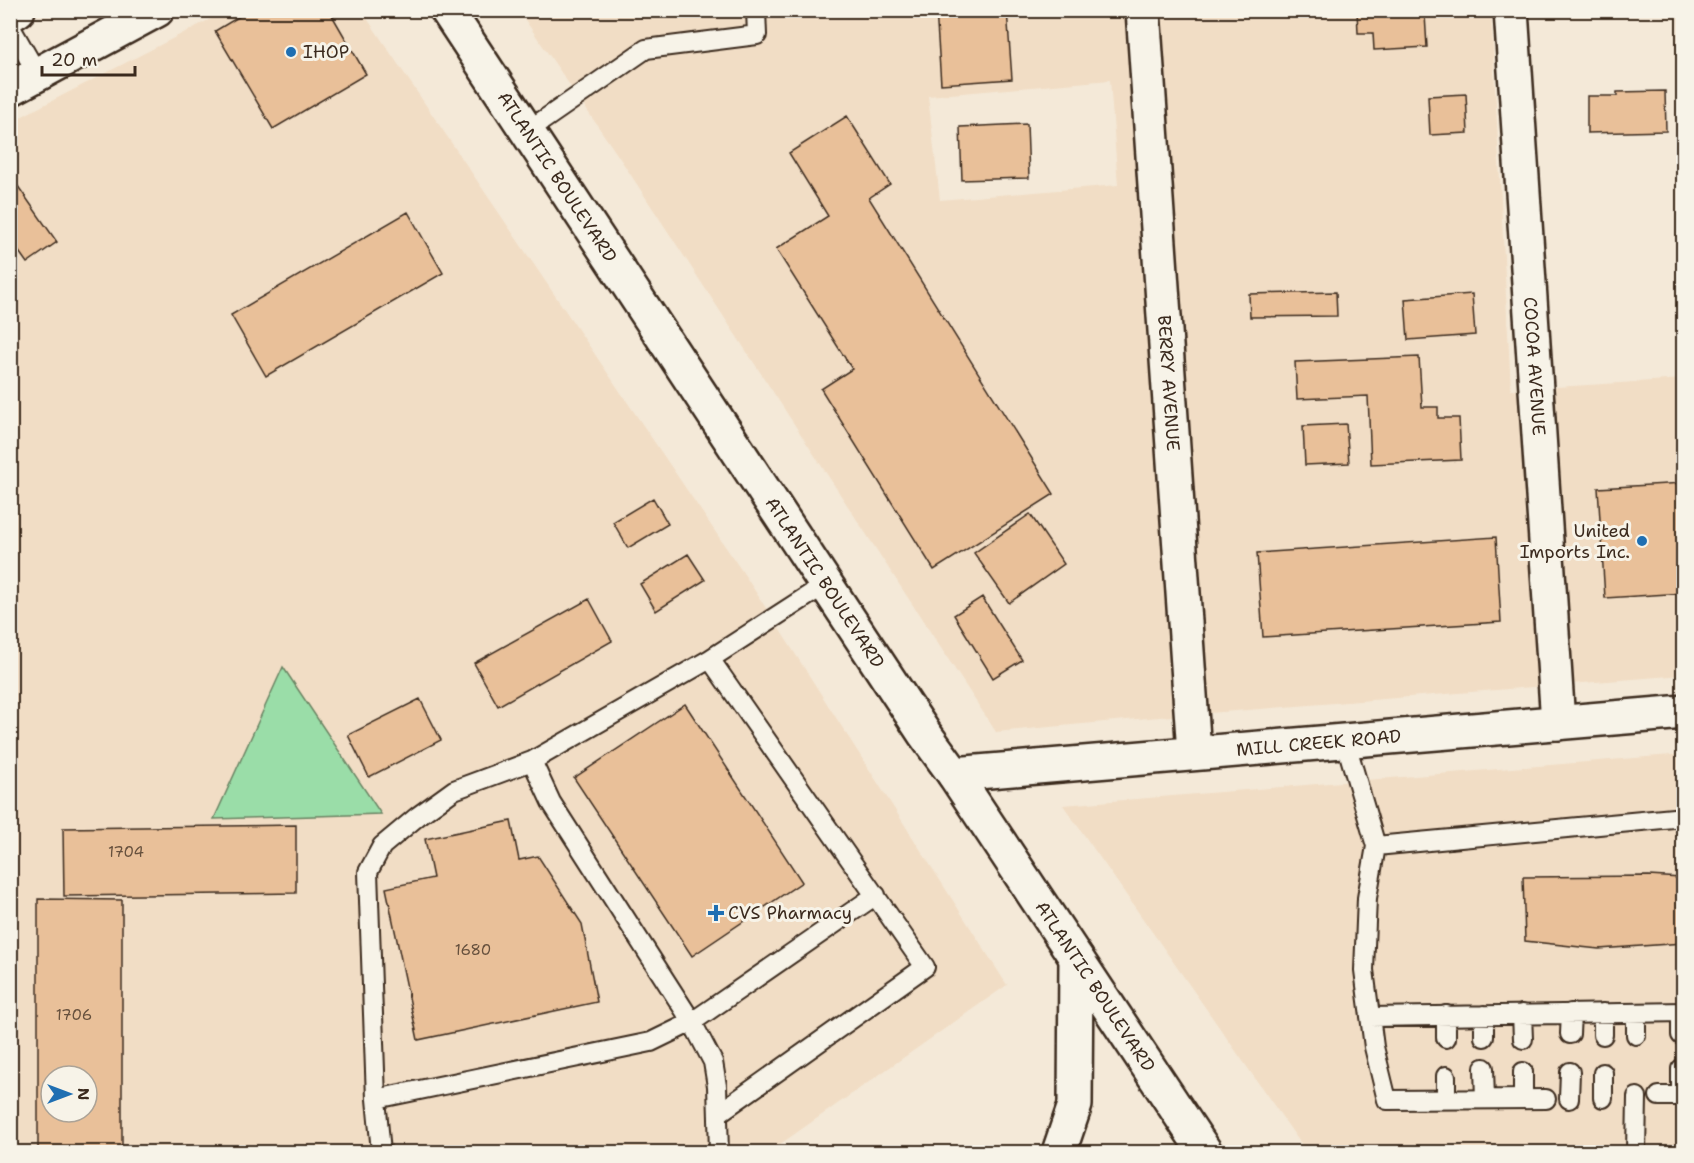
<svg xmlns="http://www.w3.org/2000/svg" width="1694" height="1163" font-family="'Shantell Sans',sans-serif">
<rect width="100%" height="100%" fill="#f4e9d8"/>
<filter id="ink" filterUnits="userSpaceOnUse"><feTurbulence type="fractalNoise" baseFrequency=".0167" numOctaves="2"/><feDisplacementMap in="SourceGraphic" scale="12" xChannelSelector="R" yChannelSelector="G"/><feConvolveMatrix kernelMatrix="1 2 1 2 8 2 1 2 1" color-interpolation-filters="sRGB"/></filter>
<g filter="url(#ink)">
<path fill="#f1ddc5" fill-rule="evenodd" d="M 226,11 L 362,11 L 748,580 L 1007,985 L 769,1152 L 11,1152 L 11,122 ZM 283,667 L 380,813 L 380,814 L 214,818 ZM 51,1076 L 87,1076 L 87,1112 L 51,1112 Z
M 519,11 L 1491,11 L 1511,390 L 1683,379 L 1683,675 L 1159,717 L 996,732 L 621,160 ZM 1110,80 L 1118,185 L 940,200 L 928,96 Z
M 1683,754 L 1683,1149 L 1304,1148 L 1063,805 Z"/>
<path fill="#9adda8" stroke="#6a8463" stroke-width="1.5" d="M 283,667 L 381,814 L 214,819 Z"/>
<path fill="#e9c099" stroke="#3b2a1e" stroke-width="1.5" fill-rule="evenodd" d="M 250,10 L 329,10 L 366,74 L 273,129 L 215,31 Z
M 936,10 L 1007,10 L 1012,79 L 941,84 Z
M 1357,10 L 1443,10 L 1443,14 L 1425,15 L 1427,47 L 1374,50 L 1373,33 L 1358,33 Z
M 1665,91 L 1666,131 L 1587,133 L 1587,96 L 1617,96 L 1617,92 Z
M 1466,94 L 1468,133 L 1430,135 L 1428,96 Z
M 847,116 L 890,184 L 869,198 L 1054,494 L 934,570 L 821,389 L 852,369 L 776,249 L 828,216 L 789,153 Z
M 1027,124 L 1029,178 L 962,180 L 960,127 Z
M 15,182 L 57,242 L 27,263 L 10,239 L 10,185 Z
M 408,212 L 443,273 L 266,376 L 231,315 Z
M 1336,292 L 1337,316 L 1250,317 L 1249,294 Z
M 1472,294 L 1475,335 L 1408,340 L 1405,299 Z
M 1419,357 L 1422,407 L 1438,407 L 1438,418 L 1459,418 L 1461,460 L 1371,464 L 1368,396 L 1297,399 L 1295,362 Z
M 1346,424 L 1349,463 L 1305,465 L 1303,426 Z
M 1684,483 L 1684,593 L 1605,598 L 1598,488 Z
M 653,498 L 668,524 L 628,548 L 613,522 Z
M 1030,514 L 1064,564 L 1009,603 L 974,553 Z
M 1496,537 L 1501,622 L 1263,637 L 1257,553 Z
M 688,554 L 705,580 L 656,611 L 640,584 Z
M 982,597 L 1022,660 L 993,678 L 954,615 Z
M 589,599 L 612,641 L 498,706 L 474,663 Z
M 420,699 L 441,740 L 369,777 L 348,735 Z
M 685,704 L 802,882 L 692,956 L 574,778 Z
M 511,821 L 519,860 L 538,856 L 582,924 L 597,1002 L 418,1040 L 386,888 L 433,878 L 425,839 Z
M 296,825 L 296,893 L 64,896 L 63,828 Z
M 1649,876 L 1681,878 L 1683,943 L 1599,949 L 1525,941 L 1523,877 Z
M 38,899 L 122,900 L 122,1152 L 38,1152 ZM 51,1076 L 87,1076 L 87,1112 L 51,1112 Z"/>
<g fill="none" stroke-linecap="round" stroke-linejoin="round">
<g stroke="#3b2a1e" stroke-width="22">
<path id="service" d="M 10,26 L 38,75
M 526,132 L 646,49 L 757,35 L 756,10
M 710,659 L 532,761 L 551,802 L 692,1022 L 713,1062 L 717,1086 L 719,1152
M 1345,740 L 1376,846
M 1681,1012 L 1681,1035
M 1603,1013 L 1603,1035
M 1636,1013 L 1636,1035
M 1522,1014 L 1523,1039
M 1446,1015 L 1446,1038
M 1484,1015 L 1484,1037
M 1370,1017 L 1684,1012
M 1570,1034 L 1571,1013
M 1484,1068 L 1485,1099
M 1681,1069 L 1681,1096
M 1523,1072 L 1523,1099
M 1603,1073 L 1603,1098
M 1446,1076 L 1446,1099
M 1659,1096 L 1684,1096
M 376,1099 L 651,1042 L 692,1022 L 876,895
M 1546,1099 L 1387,1100 L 1374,1047 L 1364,970 L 1367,898 L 1376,846 L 1684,817
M 1569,1099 L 1570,1072
M 719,1113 L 925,967 L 710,659 L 826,584
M 381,1152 L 376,1099 L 368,872 L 382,846 L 418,816 L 454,790 L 532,761
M 1636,1152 L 1637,1097"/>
</g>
<g stroke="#3b2a1e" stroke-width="38">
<g id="minor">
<path id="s1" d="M 1143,10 L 1194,753"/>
<path id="s2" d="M 1511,10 L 1558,723"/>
</g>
</g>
<g stroke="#3b2a1e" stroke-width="38">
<g id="tertiary">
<path d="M 10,15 L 18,10"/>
<path d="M 10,89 L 157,10"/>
<path id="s3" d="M 954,774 L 1684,712"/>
</g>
</g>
<g stroke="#3b2a1e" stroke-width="38">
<g id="primary">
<path id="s4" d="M 447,10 L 924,733 L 954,774 L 1205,1152"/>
<path d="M 1059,1152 L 1075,1105 L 1076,958"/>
</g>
</g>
<use href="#service" stroke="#f7f3e8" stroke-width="18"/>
<use href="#minor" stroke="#f7f3e8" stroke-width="33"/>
<use href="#tertiary" stroke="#f7f3e8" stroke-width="33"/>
<use href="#primary" stroke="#f7f3e8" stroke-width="33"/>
</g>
</g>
<g fill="#1f6fb2" stroke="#f7f3e8" stroke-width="2">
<circle cx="291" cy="52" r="6"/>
<circle cx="1642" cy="541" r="6"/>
<path d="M713 904h6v6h6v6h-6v6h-6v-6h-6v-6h6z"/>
</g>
<g text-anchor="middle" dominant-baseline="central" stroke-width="6" stroke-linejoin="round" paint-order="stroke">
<g font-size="15" fill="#66503d">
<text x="126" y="852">1704</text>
<text x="473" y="950">1680</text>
<text x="74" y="1015">1706</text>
</g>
<g font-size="18" fill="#3b2a1e" stroke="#f7f3e8" text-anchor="start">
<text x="303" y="52">IHOP</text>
<text x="1630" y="531" text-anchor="end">United<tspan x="1630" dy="21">Imports Inc.</tspan></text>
<text x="728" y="913">CVS Pharmacy</text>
</g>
<g font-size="18" fill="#3b2a1e" stroke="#f7f3e8">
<text stroke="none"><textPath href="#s4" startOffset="200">ATLANTIC BOULEVARD</textPath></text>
<text stroke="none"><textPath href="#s2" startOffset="357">COCOA AVENUE</textPath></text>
<text stroke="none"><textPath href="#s1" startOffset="374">BERRY AVENUE</textPath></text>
<text stroke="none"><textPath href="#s4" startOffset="686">ATLANTIC BOULEVARD</textPath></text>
<text stroke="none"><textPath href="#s3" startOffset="366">MILL CREEK ROAD</textPath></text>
<text stroke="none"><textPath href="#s4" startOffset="1172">ATLANTIC BOULEVARD</textPath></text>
</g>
</g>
<rect width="1694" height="1163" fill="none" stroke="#f7f3e8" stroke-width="36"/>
<rect x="18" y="18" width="1658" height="1127" fill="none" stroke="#3b2a1e" stroke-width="2" filter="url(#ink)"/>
<g transform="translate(69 1094) rotate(90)"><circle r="28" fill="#f7f3e8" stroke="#aca397" stroke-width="1.5"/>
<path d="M0-4.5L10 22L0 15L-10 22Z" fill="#1f6fb2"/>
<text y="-9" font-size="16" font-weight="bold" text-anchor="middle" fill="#3b2a1e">N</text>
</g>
<path d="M42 66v9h93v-9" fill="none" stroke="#3b2a1e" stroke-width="3"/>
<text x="51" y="66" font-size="18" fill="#3b2a1e" stroke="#f7f3e8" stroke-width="4.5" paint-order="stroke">20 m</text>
</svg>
